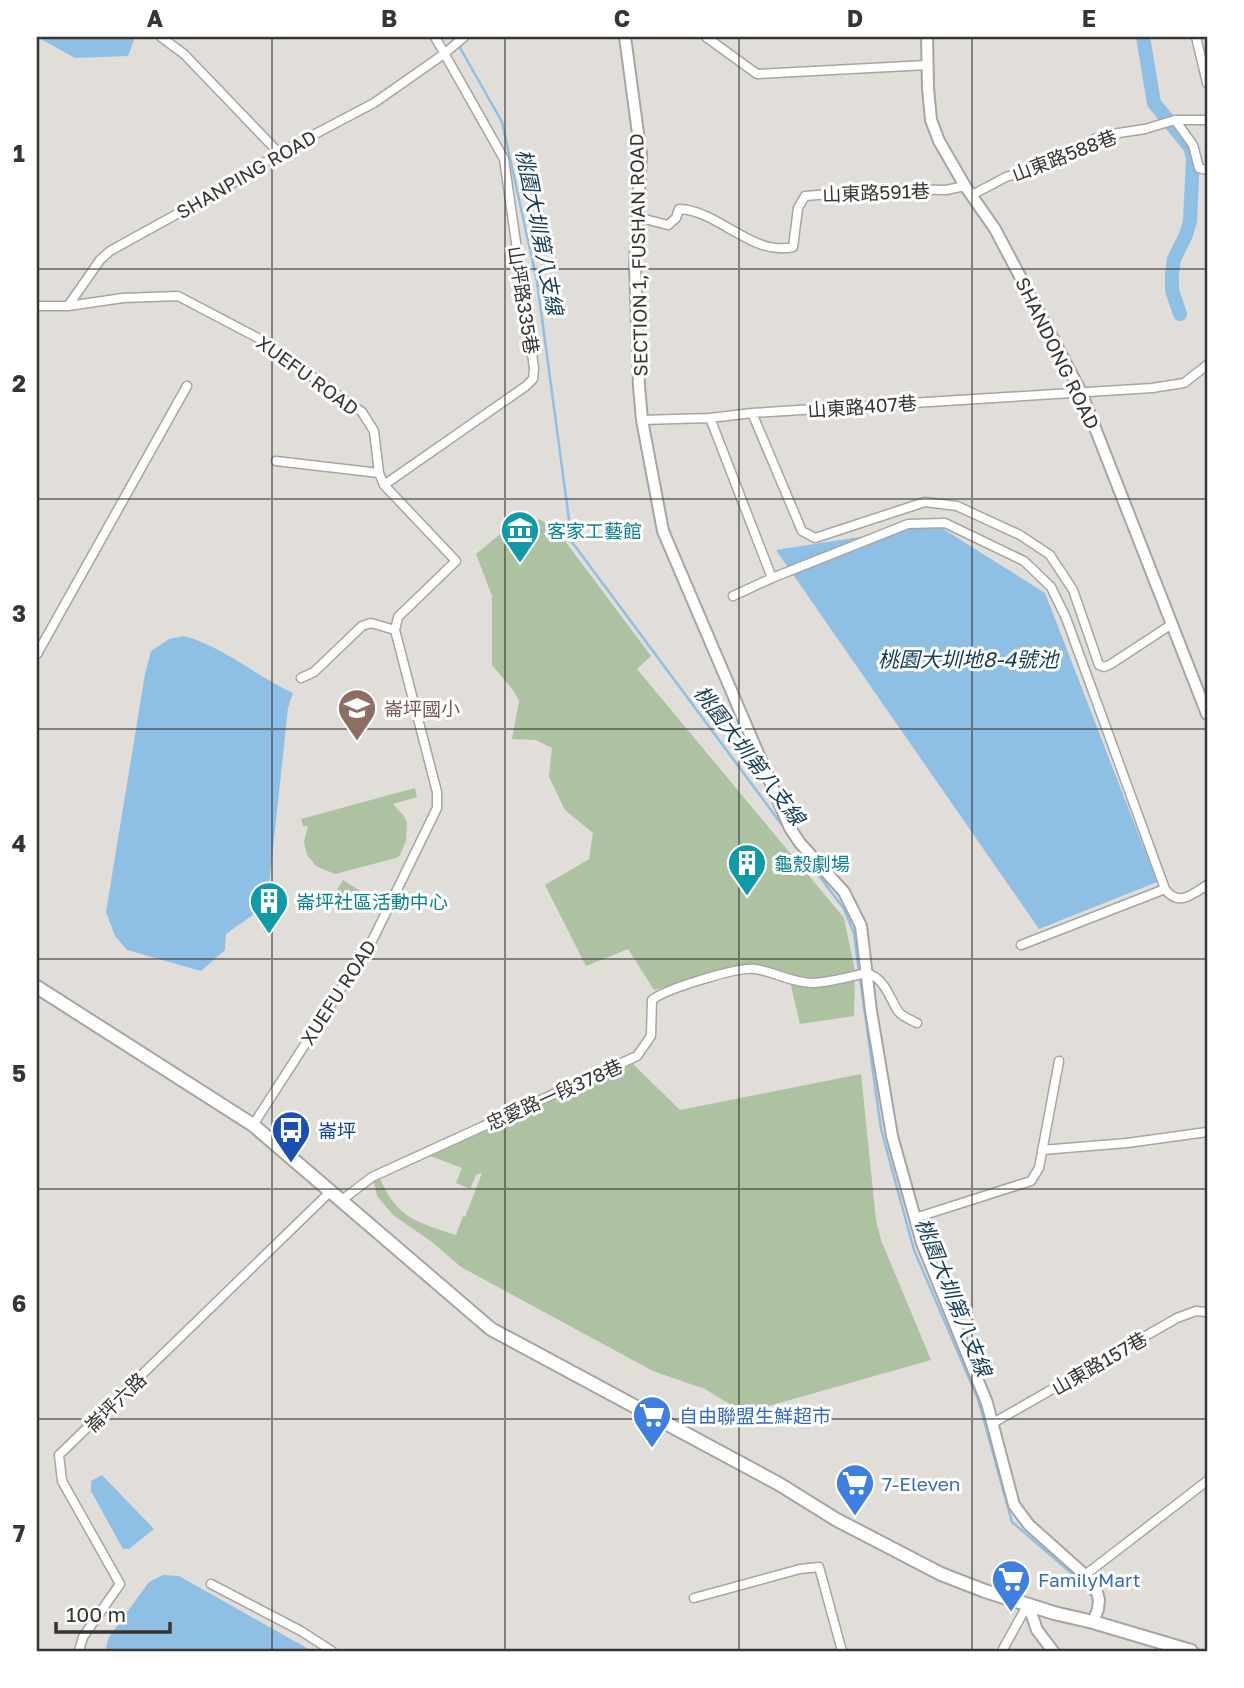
<svg xmlns="http://www.w3.org/2000/svg" width="1244" height="1688" font-family="'Golos Text','Noto Sans TC',sans-serif">
<rect width="100%" height="100%" fill="#e1ded9"/>
<path fill="#acc2a1" d="M 539,519 L 556,529 L 651,656 L 637,669 L 844,918 L 855,971 L 854,1016 L 800,1024 L 789,977 L 754,964 L 654,990 L 628,949 L 586,966 L 545,885 L 589,859 L 593,833 L 565,810 L 549,777 L 552,748 L 536,740 L 512,739 L 519,701 L 513,690 L 492,665 L 492,596 L 476,554 L 499,535 Z
M 415,788 L 417,797 L 393,804 L 404,816 L 407,823 L 406,841 L 400,855 L 396,858 L 335,874 L 316,866 L 307,855 L 304,842 L 308,826 L 303,826 L 301,819 Z
M 343,880 L 371,898 L 363,912 L 334,895 Z
M 633,1064 L 680,1110 L 861,1074 L 876,1220 L 881,1240 L 931,1360 L 765,1407 L 741,1411 L 705,1389 L 653,1371 L 461,1267 L 432,1242 L 393,1215 L 377,1196 L 374,1182 L 380,1179 C 398,1219 417,1222 456,1235 L 463,1216 L 465,1217 L 482,1173 L 476,1175 L 470,1189 L 456,1183 L 462,1168 L 430,1156 Z"/>
<path fill="#8ebfe5" d="M 37,37 L 135,37 L 128,56 L 75,58 Z
M 937,525 L 1045,593 L 1157,882 L 1039,929 L 776,550 Z
M 184,636 C 224,647 256,676 293,693 L 288,708 L 267,905 L 226,934 L 225,950 L 201,971 L 127,950 L 115,936 L 106,912 L 145,674 L 151,651 L 169,639 Z
M 102,1475 L 154,1529 L 129,1549 L 123,1549 L 91,1491 L 91,1481 Z
M 163,1575 L 179,1576 L 312,1651 L 105,1651 L 109,1637 L 149,1582 Z"/>
<g fill="none" stroke-linecap="round" stroke-linejoin="round">
<path stroke="#8ebfe5" stroke-width="2.5" d="M 454,37 L 502,122 L 537,281 L 572,542 L 785,829
M 805,857 L 844,909 L 854,933 L 859,972
M 860,978 L 881,1129 L 914,1250 L 978,1399 L 1012,1522 L 1084,1584 L 1091,1595"/>
<path stroke="#8ebfe5" stroke-width="14" d="M 1143,37 L 1154,103 L 1190,147 L 1193,158 L 1190,221 L 1186,235 L 1174,259 L 1172,273 L 1172,290 L 1180,314"/>
<g stroke="#a7a5a1" stroke-width="11">
<path id="minor" d="M 161,37 L 184,54 L 279,153
M 706,37 L 757,74 L 927,65
M 1196,37 L 1207,83
M 1175,120 L 1193,145 L 1199,168 L 1207,170
M 972,195 L 1006,177 L 1075,154 L 1094,139 L 1112,134 L 1145,129 L 1175,120 L 1207,120
M 637,217 L 668,225 L 676,218 L 679,209 C 718,210 753,257 793,247 L 798,208 L 805,196 L 895,189 L 946,190 L 965,186
M 37,306 L 68,306 L 100,260 L 110,251 L 233,183 L 279,153 L 374,103 L 444,54 L 464,37
M 68,306 L 123,298 L 178,296 L 258,338 L 362,412 L 374,431 L 379,473 L 384,485 L 456,561 L 398,617 L 395,630 L 437,792 L 437,808 L 373,939 L 253,1125
M 752,413 L 802,531 L 815,538 L 925,502 L 957,506 L 1020,535 L 1050,555 L 1073,590 L 1099,665 L 1104,667 L 1111,664 L 1172,624
M 710,418 L 772,578
M 642,420 L 710,418 L 752,413 L 1152,388 L 1184,383 L 1207,365
M 276,461 L 379,473
M 384,485 L 526,386 L 533,379 L 534,368 L 504,159 L 435,37
M 733,596 L 772,578 L 908,524 L 945,523 L 1024,561 L 1051,587 L 1066,618 L 1165,889 C 1178,907 1192,895 1207,885
M 37,654 L 187,386
M 301,678 L 314,672 L 362,626 L 371,623 L 395,630
M 1021,945 L 1165,889
M 1042,1150 L 1127,1143 L 1207,1132
M 342,1200 L 372,1177 L 637,1056 L 651,1036 L 652,1000 C 665,989 740,966 755,969 C 775,972 792,983 813,983 C 830,982 849,977 866,973 C 885,978 889,997 898,1011 C 901,1016 911,1020 917,1023
M 915,1218 L 1031,1181 L 1039,1168 L 1059,1061
M 993,1423 L 1177,1318 L 1196,1311 L 1207,1312
M 1085,1575 L 1207,1481
M 211,1584 L 301,1631 L 332,1651
M 694,1598 L 800,1569 L 819,1567 L 842,1651
M 79,1651 L 83,1637 L 120,1584 L 62,1481 L 59,1455 L 331,1191
M 1002,1651 L 1028,1604"/>
</g>
<g stroke="#a7a5a1" stroke-width="14">
<path id="tertiary" d="M 625,37 L 641,155 L 635,264 L 639,386 L 642,420 L 663,531 L 790,828 L 800,843 L 844,892 L 861,926 L 871,1011 L 892,1136 L 922,1243 L 987,1403 L 1014,1505 L 1029,1525 L 1095,1584 L 1099,1600 L 1098,1609 L 1093,1622
M 927,37 L 928,88 L 931,120 L 939,141 L 965,186 L 995,229 L 1081,392 L 1207,714
M 1028,1604 L 1037,1630 L 1053,1651"/>
</g>
<g stroke="#a7a5a1" stroke-width="16">
<path id="secondary" d="M 37,987 L 253,1125 L 491,1329 L 779,1484 L 837,1520 L 941,1574 L 985,1591 L 1054,1613 L 1093,1622 L 1191,1651"/>
</g>
<use href="#minor" stroke="#fff" stroke-width="8"/>
<use href="#tertiary" stroke="#fff" stroke-width="10"/>
<use href="#secondary" stroke="#fff" stroke-width="12"/>
</g>
<path fill="none" stroke="#363533" stroke-width="2" stroke-opacity="0.55" d="M 272,37 L 272,1651M 505,37 L 505,1651M 739,37 L 739,1651M 972,37 L 972,1651M 37,269 L 1207,269M 37,499 L 1207,499M 37,729 L 1207,729M 37,959 L 1207,959M 37,1189 L 1207,1189M 37,1419 L 1207,1419"/>
<defs>
<g id="museum-pin" transform="scale(2.0125)"><path d="M0 17L-7.5 6A9.5 9.5 0 1 1 7.5 6Z" fill="#0f9aa8" stroke="#fff"/><path d="M0-6L6-3V-2H-6V-3ZM-5-1h2V3h-2ZM-1-1h2V3h-2ZM3-1h2V3H3ZM-6 4H6V6H-6Z" fill="#fff"/></g>
<g id="school-pin" transform="scale(2.0125)"><path d="M0 17L-7.5 6A9.5 9.5 0 1 1 7.5 6Z" fill="#8d6e63" stroke="#fff"/><path d="M0-5L7-2L0 1L-7-2ZM-4 1L0 2.5L4 1V4Q0 6-4 4Z" fill="#fff"/></g>
<g id="building-pin" transform="scale(2.0125)"><path d="M0 17L-7.5 6A9.5 9.5 0 1 1 7.5 6Z" fill="#0f9aa8" stroke="#fff"/><path d="M-4-6H4V6H1V3H-1V6H-4ZM-2.5-4.3h1.7v1.8h-1.7ZM.8-4.3h1.7v1.8H.8ZM-2.5-1h1.7V.8h-1.7ZM.8-1h1.7V.8H.8Z" fill="#fff"/></g>
<g id="bus-pin" transform="scale(2.0125)"><path d="M0 17L-7.5 6A9.5 9.5 0 1 1 7.5 6Z" fill="#1a4fb4" stroke="#fff"/><path d="M-5-6H5V4H4V6H2V4H-2V6H-4V4H-5ZM-3.5-4V0h7V-4ZM-3.5 1.2v1.5H-2V1.2ZM2 1.2v1.5H3.5V1.2Z" fill="#fff"/></g>
<g id="supermarket-pin" transform="scale(2.0125)"><path d="M0 17L-7.5 6A9.5 9.5 0 1 1 7.5 6Z" fill="#3f7fe0" stroke="#fff"/><path d="M-6-5.5h2.5l.6 2H6L4.5 2H-2.5L-4.4-4H-6ZM-1.5 3.2a1.3 1.3 0 1 0 .1 0ZM3 3.2a1.3 1.3 0 1 0 .1 0Z" fill="#fff"/></g>
</defs>
<g fill-rule="evenodd">
<use href="#museum-pin" x="520" y="530"/>
<use href="#school-pin" x="357" y="708"/>
<use href="#building-pin" x="747" y="863"/>
<use href="#building-pin" x="269" y="901"/>
<use href="#bus-pin" x="291" y="1130"/>
<use href="#supermarket-pin" x="652" y="1415"/>
<use href="#supermarket-pin" x="855" y="1483"/>
<use href="#supermarket-pin" x="1011" y="1579"/>
</g>
<g text-anchor="middle" dominant-baseline="central" stroke-width="6" stroke-linejoin="round" paint-order="stroke">
<g font-size="19" fill="#363533" stroke="#fff">
<text transform="translate(1064 155) rotate(-21)">山東路588巷</text>
<text transform="translate(246 174) rotate(-30)">SHANPING ROAD</text>
<text transform="translate(876 192) rotate(-2)">山東路591巷</text>
<text transform="translate(638 255) rotate(-91)">SECTION 1, FUSHAN ROAD</text>
<text transform="translate(524 300) rotate(81)">山坪路335巷</text>
<text transform="translate(1058 353) rotate(64)">SHANDONG ROAD</text>
<text transform="translate(308 375) rotate(36)">XUEFU ROAD</text>
<text transform="translate(862 406) rotate(-4)">山東路407巷</text>
<text transform="translate(338 992) rotate(-57)">XUEFU ROAD</text>
<text transform="translate(554 1094) rotate(-24)">忠愛路一段378巷</text>
<text transform="translate(1099 1363) rotate(-30)">山東路157巷</text>
<text transform="translate(115 1402) rotate(-44)">崙坪六路</text>
</g>
<g font-size="19" fill="#0d838f" stroke="#fff" text-anchor="start">
<text x="547" y="530">客家工藝館</text>
<text x="774" y="863">龜殼劇場</text>
<text x="296" y="901">崙坪社區活動中心</text>
</g>
<g font-size="19" fill="#785e54" stroke="#fff" text-anchor="start">
<text x="384" y="708">崙坪國小</text>
</g>
<g font-size="19" fill="#164399" stroke="#fff" text-anchor="start">
<text x="318" y="1130">崙坪</text>
</g>
<g font-size="19" fill="#366cbe" stroke="#fff" text-anchor="start">
<text x="679" y="1415">自由聯盟生鮮超市</text>
<text x="882" y="1483">7-Eleven</text>
<text x="1038" y="1579">FamilyMart</text>
</g>
<g font-size="21" font-style="italic" fill="#163d57" stroke="#fff">
<text transform="translate(540 232) rotate(79)">桃園大圳第八支線</text>
<text x="968" y="659">桃園大圳地8-4號池</text>
<text transform="translate(750 755) rotate(53)">桃園大圳第八支線</text>
<text transform="translate(954 1297) rotate(68)">桃園大圳第八支線</text>
</g>
</g>
<rect width="1244" height="1688" fill="none" stroke="#ffffff" stroke-width="77"/>
<path d="M56 1622v10h114v-10" fill="none" stroke="#363533" stroke-width="3.5"/>
<text x="66" y="1622" font-size="21" fill="#363533" stroke="#ffffff" stroke-width="5" paint-order="stroke">100 m</text>
<rect x="38" y="38" width="1168" height="1612" fill="none" stroke="#363533" stroke-width="2.5"/>
<g font-size="23" text-anchor="middle" font-weight="bold" fill="#363533">
<text x="155" y="27">A</text>
<text x="389" y="27">B</text>
<text x="622" y="27">C</text>
<text x="855" y="27">D</text>
<text x="1089" y="27">E</text>
<text x="19" y="162">1</text>
<text x="19" y="392">2</text>
<text x="19" y="622">3</text>
<text x="19" y="852">4</text>
<text x="19" y="1082">5</text>
<text x="19" y="1312">6</text>
<text x="19" y="1542">7</text>
</g>
</svg>
